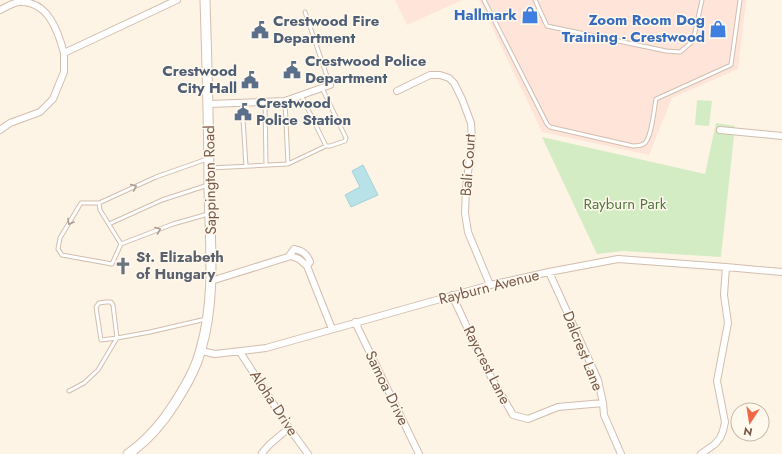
<svg xmlns="http://www.w3.org/2000/svg" width="782" height="454" font-family="Jost,sans-serif">
<rect width="100%" height="100%" fill="#fdf4e6"/>
<path fill="#fee4d9" d="M 395,0 L 462,0 L 407,25 Z
M 479,0 L 746,0 L 738,69 L 672,98 L 649,155 L 542,132 Z"/>
<path fill="#d4ecc3" d="M 697,100 L 712,101 L 709,126 L 695,125 Z
M 716,123 L 735,126 L 721,257 L 623,251 L 597,254 L 542,137 L 705,174 Z"/>
<path fill="#b9e2e8" stroke="#9fd2db" d="M 363,165 L 378,195 L 351,207 L 345,195 L 360,187 L 352,171 Z"/>
<g fill="none" stroke-linecap="round" stroke-linejoin="round">
<g stroke="#d2bdae" stroke-width="5">
<path id="service" d="M 484,0 L 547,124 L 550,127 L 633,146 C 638,146 641,146 645,143 C 652,136 654,109 656,99 L 731,65 L 740,0
M 535,0 L 547,26 L 666,51 L 680,52 L 693,41 L 702,0
M 305,12 L 330,85
M 301,95 L 326,146
M 285,101 L 288,164
M 265,102 L 266,165
M 242,103 L 246,166
M 207,159 L 156,177 L 99,203 L 81,203 L 60,238 L 58,249 L 62,255 L 112,264 L 121,244 L 173,224 L 208,214
M 210,168 L 288,164 L 326,146 L 330,146 L 345,141 L 346,138 L 322,88
M 99,203 L 100,210 L 121,244
M 109,224 L 162,200 L 208,185
M 106,302 L 111,302 L 113,305 L 117,338 L 101,340 L 96,307 L 99,303 Z
M 69,391 L 84,383 L 98,370 L 117,338 L 150,332 L 206,319"/>
</g>
<g stroke="#d2bdae" stroke-width="8">
<path id="minor" d="M 0,10 C 6,7 14,2 20,2 C 48,1 58,31 64,53 L 177,0
M 397,91 L 430,75 L 440,75 L 449,78 L 454,83 L 462,99 L 471,123 L 472,141 L 466,188 L 465,213 L 468,232 L 490,285
M 209,104 L 285,101 L 330,85
M 0,130 L 10,123 L 40,112 L 53,99 L 64,72 L 64,53
M 720,130 L 782,136
M 289,256 L 294,249 C 303,251 307,254 310,262 L 307,266
M 549,272 L 598,380 L 603,403 L 604,415 L 621,454
M 211,281 L 291,256 L 299,259 L 307,266 L 332,329
M 452,295 L 486,368 L 513,415 L 528,419 L 558,407 L 603,403
M 355,322 L 419,454
M 201,351 L 215,354 L 266,348 L 490,285 L 549,272 L 618,259 L 726,267 L 782,272
M 240,352 L 289,428 L 308,454
M 262,453 L 270,444 L 289,428
M 701,454 L 715,444 L 720,438 L 723,431 L 725,422 L 717,381 L 728,323 L 724,295 L 726,267"/>
</g>
<g stroke="#d5bdab" stroke-width="11">
<path id="secondary" d="M 128,454 C 147,441 163,422 175,403 C 185,387 196,369 201,349 C 216,298 210,243 209,190 C 209,127 207,63 205,0"/>
</g>
<use href="#service" stroke="#fff" stroke-width="3"/>
<use href="#minor" stroke="#fff" stroke-width="6"/>
<use href="#secondary" stroke="#fff" stroke-width="9"/>
</g>
<defs><path id="oneway-chevron" d="M-2-3.5L2.5 0L-2 3.5" fill="none" stroke-width="1.6" stroke-linecap="round" stroke-linejoin="round"/></defs>
<g stroke="#ae9b92">
<use href="#oneway-chevron" transform="translate(134 187) rotate(-24)"/>
<use href="#oneway-chevron" transform="translate(70 222) rotate(120)"/>
<use href="#oneway-chevron" transform="translate(158 230) rotate(-21)"/>
</g>
<defs>
<g id="shop-bare" transform="scale(1.38)"><path d="M-5-2.5h2.3a2.7 3.5 0 0 1 5.4 0H5L5.5 6h-11ZM-1.5-2.5h3a1.5 2.3 0 0 0-3 0Z" fill="#3f7fe0" stroke="#fff8ed" stroke-width="2.5" paint-order="stroke"/></g>
<g id="civic-bare" transform="scale(1.38)"><path d="M-.6-6.5H3V-4.5H.6V-3L4-1V1h2V6H-6V1h2V-1L-.6-3ZM-1.2 2.5V6h2.4V2.5Z" fill="#5c6f8a" stroke="#fff8ed" stroke-width="2.5" paint-order="stroke"/></g>
<g id="church-bare" transform="scale(1.38)"><path d="M-1.2-6h2.4v3.5h3.3v2.4h-3.3V6h-2.4V-.1h-3.3v-2.4h3.3Z" fill="#6b7280" stroke="#fff8ed" stroke-width="2.5" paint-order="stroke"/></g>
</defs>
<g fill-rule="evenodd">
<use href="#shop-bare" x="530" y="15"/>
<use href="#shop-bare" x="718" y="29"/>
<use href="#civic-bare" x="260" y="30"/>
<use href="#civic-bare" x="292" y="70"/>
<use href="#civic-bare" x="250" y="80"/>
<use href="#civic-bare" x="243" y="112"/>
<use href="#church-bare" x="123" y="266"/>
</g>
<g text-anchor="middle" dominant-baseline="central" stroke-width="3" stroke-linejoin="round" paint-order="stroke">
<g font-size="15" font-weight="bold" fill="#366cbe" stroke="#fff8ed" text-anchor="end">
<text x="517" y="15">Hallmark</text>
<text x="705" y="20">Zoom Room Dog<tspan x="705" dy="17">Training - Crestwood</tspan></text>
</g>
<g font-size="15" font-weight="bold" fill="#4e5e75" stroke="#fff8ed" text-anchor="start">
<text x="273" y="21">Crestwood Fire<tspan x="273" dy="17">Department</tspan></text>
<text x="305" y="61">Crestwood Police<tspan x="305" dy="17">Department</tspan></text>
<text x="237" y="71" text-anchor="end">Crestwood<tspan x="237" dy="17">City Hall</tspan></text>
<text x="256" y="103">Crestwood<tspan x="256" dy="17">Police Station</tspan></text>
</g>
<g font-size="15" fill="#785949" stroke="#fff8ed">
<text transform="translate(468 165) rotate(-86)">Bali Court</text>
<text transform="translate(210 180) rotate(-91)">Sappington Road</text>
<text transform="translate(489 287) rotate(-14)">Rayburn Avenue</text>
<text transform="translate(583 351) rotate(68)">Dalcrest Lane</text>
<text transform="translate(487 365) rotate(63)">Raycrest Lane</text>
<text transform="translate(387 388) rotate(64)">Samoa Drive</text>
<text transform="translate(274 403) rotate(57)">Aloha Drive</text>
</g>
<g font-size="15" fill="#50793d" stroke="#fff8ed">
<text x="625" y="204">Rayburn Park</text>
</g>
<g font-size="15" font-weight="bold" fill="#5b616d" stroke="#fff8ed" text-anchor="start">
<text x="136" y="257">St. Elizabeth<tspan x="136" dy="17">of Hungary</tspan></text>
</g>
</g>
<g transform="translate(750 422) rotate(192)"><circle r="19" fill="#fff8ed" stroke="#c9b8ab"/>
<path d="M0-3L7 15L0 10L-7 15Z" fill="#ed6946"/>
<text y="-6" font-size="11" font-weight="bold" text-anchor="middle" fill="#785949">N</text>
</g>
</svg>
